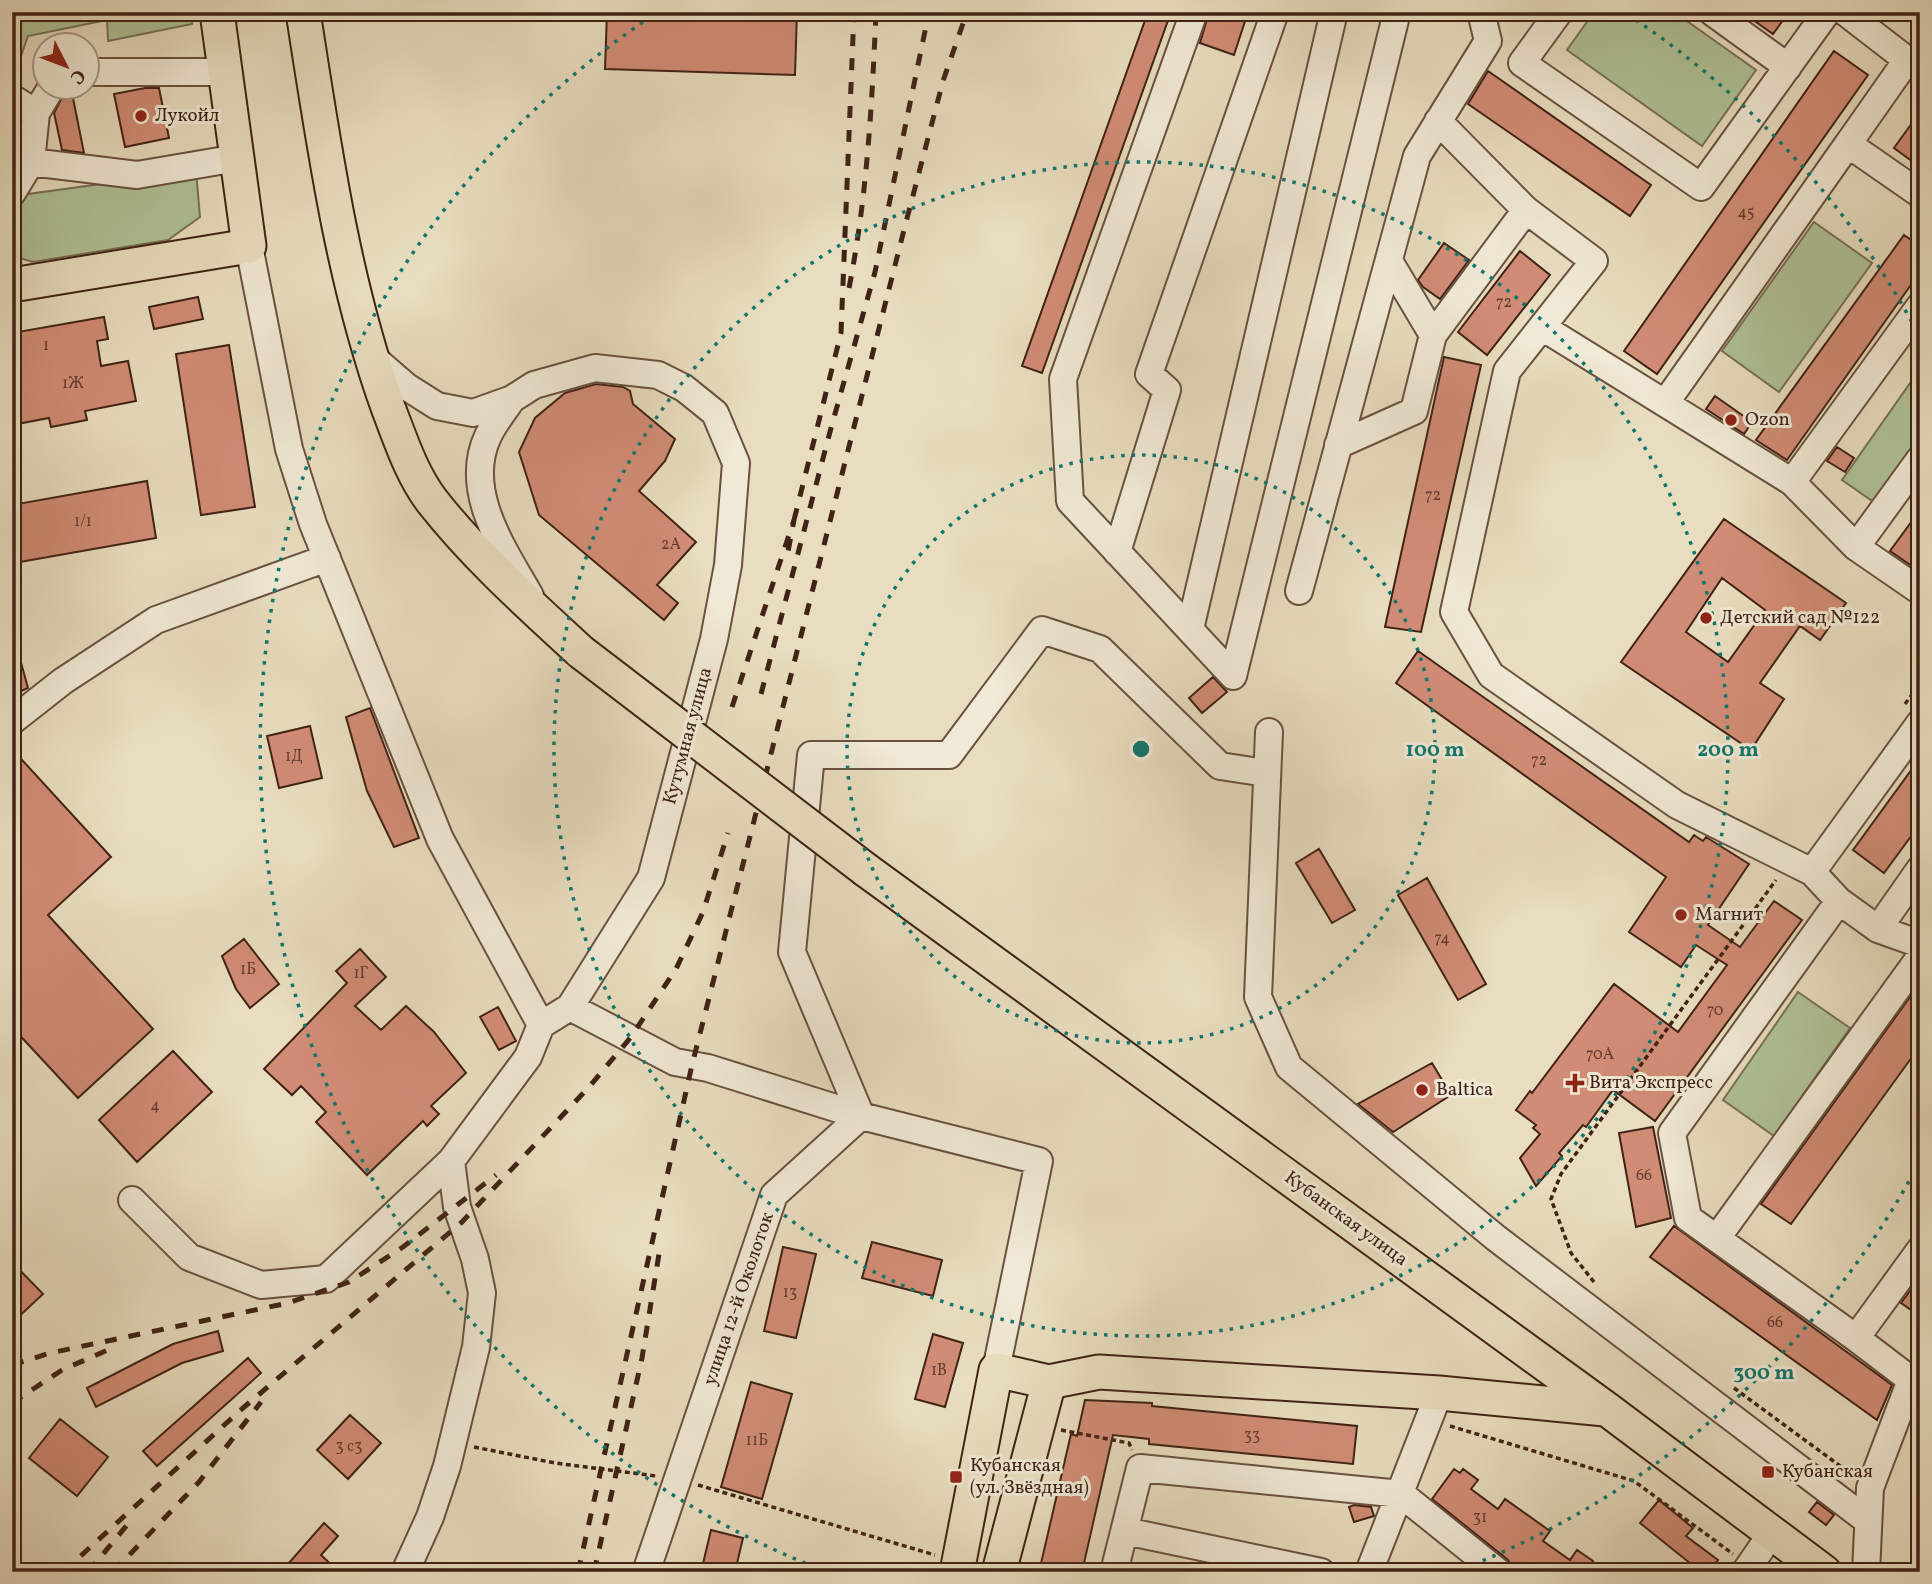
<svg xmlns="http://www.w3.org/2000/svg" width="1932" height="1584" font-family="Vollkorn,serif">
<rect width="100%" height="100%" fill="#e8ddbf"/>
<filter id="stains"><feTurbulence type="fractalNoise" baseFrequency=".00286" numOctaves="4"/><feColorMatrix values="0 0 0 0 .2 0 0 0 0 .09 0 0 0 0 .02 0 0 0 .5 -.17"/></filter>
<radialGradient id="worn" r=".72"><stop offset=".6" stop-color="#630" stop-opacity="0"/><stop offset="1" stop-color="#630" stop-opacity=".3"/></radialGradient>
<path fill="#afc297" stroke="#787256" stroke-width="2" d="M 26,12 L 193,12 L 192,24 L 108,41 L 107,20 L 28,36 L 21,56 L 12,57 L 12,17 Z
M 1594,12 L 1674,12 L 1756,70 L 1702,146 L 1567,50 Z
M 196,171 L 200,217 L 168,240 L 33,262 L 16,257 C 7,240 10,210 21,195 Z
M 1814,222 L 1872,263 L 1779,392 L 1722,351 Z
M 1920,369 L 1920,444 L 1878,505 L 1842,480 Z
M 1798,992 L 1850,1028 L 1774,1136 L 1723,1100 Z"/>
<path fill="#d18c75" stroke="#402216" stroke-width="2" fill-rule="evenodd" d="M 607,12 L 797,12 L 795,75 L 605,69 Z
M 1148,12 L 1171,12 L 1042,373 L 1022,366 Z
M 1209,12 L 1248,12 L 1234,55 L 1200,43 Z
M 1742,12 L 1789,12 L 1773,34 Z
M 1834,51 L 1868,75 L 1657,374 L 1624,351 Z
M 1488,71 L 1651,185 L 1630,216 L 1468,104 Z
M 67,88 L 71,88 L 84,153 L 62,150 L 54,113 Z
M 145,88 L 159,88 L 169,138 L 125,147 L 114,94 Z
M 1920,112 L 1920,167 L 1894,148 Z
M 1904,235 L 1920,246 L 1920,272 L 1787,460 L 1756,440 Z
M 1444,243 L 1469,260 L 1440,299 L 1423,287 L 1418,280 Z
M 1520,251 L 1550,275 L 1487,355 L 1458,332 Z
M 198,297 L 203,319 L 154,329 L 149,307 Z
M 104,317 L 108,339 L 97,341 L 101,366 L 128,361 L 136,401 L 85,411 L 87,420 L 51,427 L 49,418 L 12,425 L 12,333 Z
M 229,345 L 255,507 L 201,515 L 176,354 Z
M 1444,357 L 1481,365 L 1421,632 L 1385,627 Z
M 596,384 L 623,387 L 630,391 L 633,404 L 675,439 L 665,461 L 639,491 L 696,542 L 657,585 L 678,603 L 664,620 L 539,515 L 519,452 L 535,418 L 565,393 Z
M 1715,396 L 1752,422 L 1744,434 L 1706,409 Z
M 1837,447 L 1854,458 L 1845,472 L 1827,461 Z
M 147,481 L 156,538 L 14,563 L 12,505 Z
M 1920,510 L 1920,571 L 1919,571 L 1890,551 Z
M 1724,519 L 1846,603 L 1820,640 L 1800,626 L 1760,683 L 1784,699 L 1751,750 L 1621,662 ZM 1722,578 L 1765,610 L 1728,662 L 1686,632 Z
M 17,648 L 28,688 L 12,695 L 12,649 Z
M 1418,651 L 1689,842 L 1694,835 L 1703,841 L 1706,837 L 1749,864 L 1708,925 L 1740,947 L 1774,901 L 1802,920 L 1655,1121 L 1613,1090 L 1586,1127 L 1583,1125 L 1559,1153 L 1562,1156 L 1536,1186 L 1520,1158 L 1540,1134 L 1533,1128 L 1536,1125 L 1516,1110 L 1530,1091 L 1532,1093 L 1614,984 L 1678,1032 L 1727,965 L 1696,945 L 1681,967 L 1629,932 L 1666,877 L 1396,683 Z
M 1213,677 L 1227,692 L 1202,713 L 1189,698 Z
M 370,708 L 419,838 L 394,847 L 367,791 L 346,717 Z
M 310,726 L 322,778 L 279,788 L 267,736 Z
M 12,749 L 111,857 L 48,915 L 153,1029 L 78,1098 L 12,1027 Z
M 1920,758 L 1920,824 L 1884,873 L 1853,850 Z
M 1319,849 L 1355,910 L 1332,923 L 1296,863 Z
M 1427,878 L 1486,984 L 1458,1000 L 1398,895 Z
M 244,939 L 279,984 L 250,1008 L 236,989 L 222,956 Z
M 360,949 L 386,977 L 355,1006 L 381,1030 L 406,1006 L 434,1032 L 466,1073 L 431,1106 L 439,1114 L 427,1126 L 423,1121 L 367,1175 L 316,1122 L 326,1112 L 301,1086 L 292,1095 L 264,1069 L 347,983 L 336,971 Z
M 1910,997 L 1920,1004 L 1920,1046 L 1791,1224 L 1761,1204 Z
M 498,1007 L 516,1041 L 499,1050 L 480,1017 Z
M 173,1051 L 212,1092 L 137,1162 L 99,1120 Z
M 1432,1063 L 1451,1095 L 1393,1132 L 1358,1104 Z
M 1653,1127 L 1671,1218 L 1636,1227 L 1619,1133 Z
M 1674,1226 L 1892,1385 L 1877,1420 L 1650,1257 Z
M 872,1242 L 942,1260 L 933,1296 L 862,1278 Z
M 783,1247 L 816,1254 L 796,1338 L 764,1331 Z
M 12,1262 L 43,1294 L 12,1323 Z
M 1920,1277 L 1920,1316 L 1901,1303 Z
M 218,1331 L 223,1351 L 182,1363 L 96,1407 L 87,1388 L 173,1344 Z
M 933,1334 L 963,1343 L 945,1407 L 915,1399 Z
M 248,1358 L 261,1373 L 157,1466 L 143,1451 Z
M 751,1382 L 792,1394 L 762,1499 L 721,1487 Z
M 1085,1400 L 1152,1403 L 1152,1406 L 1357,1426 L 1353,1464 L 1149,1444 L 1149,1439 L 1113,1435 L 1082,1572 L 1039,1572 L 1071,1434 L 1077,1436 Z
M 350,1415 L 381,1443 L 348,1479 L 317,1450 Z
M 60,1419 L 108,1457 L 77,1496 L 29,1458 Z
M 1454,1469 L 1460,1473 L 1463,1469 L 1478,1480 L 1471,1489 L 1498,1509 L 1505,1499 L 1550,1531 L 1543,1541 L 1570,1560 L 1577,1550 L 1593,1561 L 1587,1572 L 1513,1570 L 1508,1560 L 1432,1499 Z
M 1659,1500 L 1693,1528 L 1686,1536 L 1718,1560 L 1709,1572 L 1701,1572 L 1640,1523 Z
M 1817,1502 L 1834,1515 L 1826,1525 L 1809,1512 Z
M 1354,1505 L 1371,1507 L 1374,1516 L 1354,1522 L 1349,1507 Z
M 324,1523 L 338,1536 L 321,1555 L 339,1572 L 281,1572 Z
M 711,1530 L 743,1538 L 735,1572 L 701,1572 Z"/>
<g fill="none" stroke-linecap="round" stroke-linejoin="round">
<g stroke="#6a5140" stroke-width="30">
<path id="minor" d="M 1194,12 L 1063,379 L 1070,501 L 1233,676 L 1397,12
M 1559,12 L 1522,63 L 1701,187 L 1827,12
M 1712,12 L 1788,67
M 1845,12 L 1920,70
M 88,72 L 225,72
M 12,98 L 36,113
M 1438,121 L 1526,210
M 1848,144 L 1907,60
M 31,162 L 137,175 L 237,158
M 12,193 L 31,162 L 36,113 L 51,88
M 249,246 L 289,449 L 313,524 L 440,839 L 541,1025
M 1542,327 L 1792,482 L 1856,547 L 1920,591
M 1433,335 L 1526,210 L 1594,261 L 1507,371 L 1454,612 L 1491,675 L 1677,805 L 1812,872 L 1839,901 L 1878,929 L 1920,944
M 370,355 L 407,387 L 437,406 L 473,413 L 512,399 L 534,385 L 595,368 L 658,375 L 684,388 L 715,413 L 736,463 L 728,565 L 714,639 L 651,878 L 570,1007 L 541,1025
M 512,399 C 504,411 494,423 488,436 C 462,491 504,550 530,596
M 1666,402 L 1848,144 L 1920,194
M 1338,445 L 1414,411 L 1433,335 L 1389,261
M 1792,482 L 1920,306
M 1856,547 L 1920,459
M 1117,552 L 1167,390 L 1149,374 L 1275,12
M 1299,591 L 1417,156 L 1488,41 L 1481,12
M 1190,629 L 1334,12
M 12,721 L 63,681 L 156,620 L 327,558
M 1269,732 L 1258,997 L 1289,1067 L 1496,1238 L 1868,1521
M 1812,872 L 1920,723
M 1839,901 L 1672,1133 L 1688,1218 L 1856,1338 L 1911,1380 L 1920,1375
M 1878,929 L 1920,869
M 570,1007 L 675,1062 L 708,1068 L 861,1116
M 861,1116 L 792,952 L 811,755 L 949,755 L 1042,630 L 1100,649 L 1220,766 L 1266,773
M 132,1200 L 189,1257 L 261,1285 L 326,1279 L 451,1161
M 1717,1238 L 1920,957
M 1856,1338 L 1920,1250
M 1125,1531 L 1321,1572
M 405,1572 L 430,1517 L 447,1466 L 476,1347 L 482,1293 L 475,1259 L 457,1207 L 451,1161 L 528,1057 L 541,1025
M 646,1572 L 774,1195 L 861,1116 L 1039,1161 L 996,1370
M 1114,1572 L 1140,1468 L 1401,1494 L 1498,1572
M 1369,1572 L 1439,1393
M 1745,1572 L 1772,1533
M 1866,1572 L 1870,1488 L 1911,1380"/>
</g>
<g stroke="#402216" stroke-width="37">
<path id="major" d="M 303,12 C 324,146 343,283 389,410 C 401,441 412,475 432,501 C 475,556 530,605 581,652
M 12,285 L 249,246 L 217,12
M 866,870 L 1608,1410 L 1824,1572
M 957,1572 L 996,1370 L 1049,1382 L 1099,1372 L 1439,1393 L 1605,1409
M 999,1572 L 1049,1382"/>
</g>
<path stroke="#402216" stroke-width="3.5" stroke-dasharray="5 3.5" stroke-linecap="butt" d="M 1905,704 L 1920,684
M 1594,1282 L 1571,1253 L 1551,1199 L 1561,1174 L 1776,880
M 1734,1388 L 1851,1474
M 1450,1426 L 1634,1481 L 1733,1554
M 1061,1430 L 1129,1443 L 1132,1450
M 474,1447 L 555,1463 L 656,1476
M 698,1485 L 935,1555"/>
<use href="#minor" stroke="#f0e9d5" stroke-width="26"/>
<use href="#major" stroke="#e8ddbf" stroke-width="33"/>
<path stroke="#402216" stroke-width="5" stroke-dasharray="12 12" stroke-linecap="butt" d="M 849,288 C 867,197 872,105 876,12
M 794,520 L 841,333 L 854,12
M 761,694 L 831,428 L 875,272 L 929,12
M 732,707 L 794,520 L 787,557
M 12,1365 L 50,1353 L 288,1303 L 349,1282 L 403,1247 L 496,1175
M 12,1403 L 62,1370 L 117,1346
M 63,1572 L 243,1408 L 462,1222 L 589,1087 L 631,1037 L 676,969 L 703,912 L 728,833
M 88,1572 L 132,1519
M 113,1572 L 199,1482 L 261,1402
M 578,1572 L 692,1065 L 905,226 L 943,81 L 967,12
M 594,1572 L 642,1358 L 659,1254"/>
<g stroke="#402216" stroke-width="37" stroke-linecap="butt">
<path id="major-bridge" d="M 581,652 L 866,870"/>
</g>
<use href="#major-bridge" stroke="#e8ddbf" stroke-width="33"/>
</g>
<g fill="none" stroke="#0f766e" stroke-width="3.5" stroke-dasharray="3.5 7">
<circle cx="1141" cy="749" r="294"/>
<circle cx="1141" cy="749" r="587"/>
<path d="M1919 1163A881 881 0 0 1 1457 1571M825 1571A881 881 0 0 1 655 14M1627 14A881 881 0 0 1 1919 335"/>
</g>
<g fill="#8f2418" stroke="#f0e9d5" stroke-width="2.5">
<circle cx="141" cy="116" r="7"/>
<circle cx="1731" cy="420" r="7"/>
<circle cx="1706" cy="618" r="7"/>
<circle cx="1681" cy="915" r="7"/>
<path d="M1571.5 1072.5h7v7h7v7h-7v7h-7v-7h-7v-7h7z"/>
<circle cx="1422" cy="1090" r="7"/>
<rect x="1761" y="1465" width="14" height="14" rx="3.5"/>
<rect x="949" y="1470" width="14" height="14" rx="3.5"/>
</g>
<g text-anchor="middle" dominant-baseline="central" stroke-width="6" stroke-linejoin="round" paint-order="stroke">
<g font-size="16" fill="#643c2e">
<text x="1746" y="213">45</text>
<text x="1504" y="303">72</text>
<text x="46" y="346">1</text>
<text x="73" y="384">1Ж</text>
<text x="1433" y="496">72</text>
<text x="83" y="522">1/1</text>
<text x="671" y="545">2А</text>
<text x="294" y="757">1Д</text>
<text x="1539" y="761">72</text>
<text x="1442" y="939">74</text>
<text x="248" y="970">1Б</text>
<text x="361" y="974">1Г</text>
<text x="1715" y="1011">70</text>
<text x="1600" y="1055">70А</text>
<text x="155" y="1106">4</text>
<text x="1644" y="1176">66</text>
<text x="790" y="1293">13</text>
<text x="1775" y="1323">66</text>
<text x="939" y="1371">1В</text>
<text x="1252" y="1436">33</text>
<text x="757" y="1441">11Б</text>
<text x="349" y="1447">3 с3</text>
<text x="1480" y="1518">31</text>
</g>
<g font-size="19" fill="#402216" stroke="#f0e9d5" text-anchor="start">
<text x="155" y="116">Лукойл</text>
<text x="1745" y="420">Ozon</text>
<text x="1720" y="618">Детский сад №122</text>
<text x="1695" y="915">Магнит</text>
<text x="1589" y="1083">Вита Экспресс</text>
<text x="1436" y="1090">Baltica</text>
<text x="970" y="1466">Кубанская<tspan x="970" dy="22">(ул. Звёздная)</tspan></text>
<text x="1782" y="1472">Кубанская</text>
</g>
<g font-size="19" fill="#402216" stroke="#f0e9d5">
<text transform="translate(688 736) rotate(-75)">Кутумная улица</text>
<text transform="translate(1346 1219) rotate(36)">Кубанская улица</text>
<text transform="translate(739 1299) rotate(-71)">улица 12-й Околоток</text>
</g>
</g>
<circle cx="1141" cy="749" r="10" fill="#0f766e" stroke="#f0e9d5" stroke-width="3.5"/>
<g font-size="21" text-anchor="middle" font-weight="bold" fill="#0f766e" stroke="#f0e9d5" stroke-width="6" stroke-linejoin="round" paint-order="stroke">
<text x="1435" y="756">100 m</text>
<text x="1728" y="756">200 m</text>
<text x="1764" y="1379">300 m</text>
</g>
<rect width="1932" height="1584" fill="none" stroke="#e8ddbf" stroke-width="42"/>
<rect x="14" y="14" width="1904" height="1556" fill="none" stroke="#402216" stroke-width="3.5"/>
<rect x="21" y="21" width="1890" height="1542" fill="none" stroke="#402216" stroke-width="2"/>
<g transform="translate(66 66) rotate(132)"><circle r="33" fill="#f0e9d5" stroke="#aa9989" stroke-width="2"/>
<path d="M0-5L12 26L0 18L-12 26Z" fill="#8f2418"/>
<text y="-10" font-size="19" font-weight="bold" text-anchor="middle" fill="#402216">С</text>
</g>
<rect width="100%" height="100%" filter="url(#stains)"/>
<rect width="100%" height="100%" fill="url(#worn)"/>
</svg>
